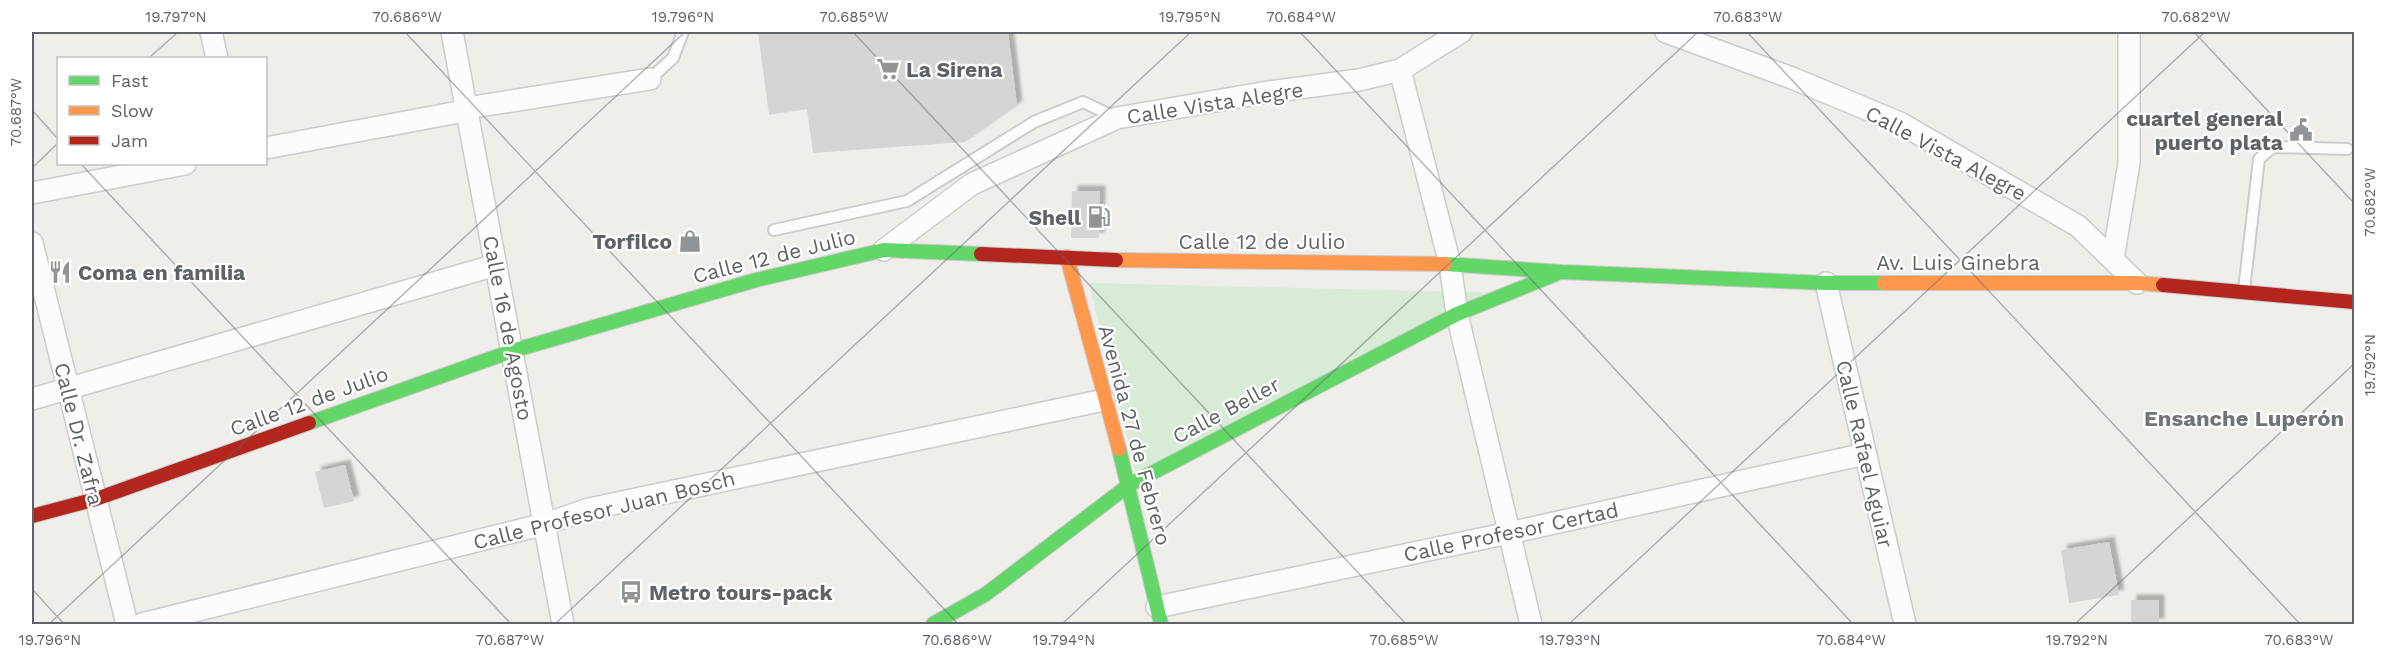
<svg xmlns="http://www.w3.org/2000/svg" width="2386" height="656" font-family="'Work Sans',sans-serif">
<defs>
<filter id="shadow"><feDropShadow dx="5.5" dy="-5.5" stdDeviation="1.5" flood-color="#0004"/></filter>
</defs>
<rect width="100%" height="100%" fill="#efeeea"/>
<path fill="#d8ebd6" d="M 1089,283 L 1505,293 L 1136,473 Z"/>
<path fill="#d6d5d3" filter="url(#shadow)" d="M 758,32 L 1008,32 L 1017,106 L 965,142 L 813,153 L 807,109 L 769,115 Z
M 1072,191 L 1100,191 L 1099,238 L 1071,238 Z
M 345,465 L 354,501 L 324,508 L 315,472 Z
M 2109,542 L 2119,595 L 2069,603 L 2061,550 Z
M 2131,600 L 2159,600 L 2159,624 L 2131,624 Z"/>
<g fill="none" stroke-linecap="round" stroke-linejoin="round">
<g stroke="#cbcccc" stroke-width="14">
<path id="lane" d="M 650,79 L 673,58 L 683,32
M 774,230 L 907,201 L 1034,122 L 1083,102 L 1117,118
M 2244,290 L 2259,159 L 2273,147 L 2347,149"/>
</g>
<g stroke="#cbcccc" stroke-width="24">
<path id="street" d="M 211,32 L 217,58
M 452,32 L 563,624
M 1666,32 L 1792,78 L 1900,123 L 2078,226 L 2137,283
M 1400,70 L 1450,264 L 1457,314 L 1531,624
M 266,148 L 459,112 L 467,108 L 650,79
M 32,193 L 185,164
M 32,243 L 127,624
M 884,250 L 972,184 L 1117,118 L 1262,93 L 1359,80 L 1400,70 L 1461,32
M 2113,259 L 2129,163 L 2129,32
M 1826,283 L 1905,624
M 32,399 L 496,265
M 1157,607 L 1509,533 L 1865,454
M 142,624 L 545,524 L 589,509 L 1104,400"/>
</g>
<g stroke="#cacacb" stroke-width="16">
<path id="fast" d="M 1445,264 L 1562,272 L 1826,283 L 1884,283
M 309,423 L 512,351 L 756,280 L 884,250 L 981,254
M 1119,449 L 1161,624
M 933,624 L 986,594 L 1129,485 L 1457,314 L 1556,274"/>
</g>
<g stroke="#cacacb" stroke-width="16">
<path id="slow" d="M 1067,257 L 1119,449
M 1116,260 L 1445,264
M 1884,283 L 2137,283 L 2163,285"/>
</g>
<g stroke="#cacacb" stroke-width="16">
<path id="jam" d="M 981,254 L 1116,260
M 2163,285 L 2354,302
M 32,516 L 96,499 L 309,423"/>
</g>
<use href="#lane" stroke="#fdfcfc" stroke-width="10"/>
<use href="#street" stroke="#fdfcfc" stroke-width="21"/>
<use href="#fast" stroke="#63d668" stroke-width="14"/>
<use href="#slow" stroke="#ff974d" stroke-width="14"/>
<use href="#jam" stroke="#b3261e" stroke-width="14"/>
</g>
<path fill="none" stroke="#5f6368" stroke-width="1.5" stroke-opacity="0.45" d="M 405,32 L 958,624M 853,32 L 1406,624M 1300,32 L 1853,624M 1747,32 L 2300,624M 2194,32 L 2354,203M 149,58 L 178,32M 32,110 L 58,139M 81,164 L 511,624M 32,168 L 58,143M 32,589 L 64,624M 49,624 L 685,32M 555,624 L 1191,32M 1062,624 L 1698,32M 1569,624 L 2205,32M 2075,624 L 2354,364"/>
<defs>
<g id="supermarket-bare" transform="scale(1.8)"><path d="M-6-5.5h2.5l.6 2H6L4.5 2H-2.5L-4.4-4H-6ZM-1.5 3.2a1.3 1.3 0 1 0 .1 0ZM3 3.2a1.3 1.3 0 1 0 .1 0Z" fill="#919496" stroke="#fff" stroke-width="2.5" paint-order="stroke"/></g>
<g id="civic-bare" transform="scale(1.8)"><path d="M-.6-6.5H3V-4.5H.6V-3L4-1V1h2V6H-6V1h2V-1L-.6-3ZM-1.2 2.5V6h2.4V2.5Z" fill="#919496" stroke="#fff" stroke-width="2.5" paint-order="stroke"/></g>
<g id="fuel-bare" transform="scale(1.8)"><path d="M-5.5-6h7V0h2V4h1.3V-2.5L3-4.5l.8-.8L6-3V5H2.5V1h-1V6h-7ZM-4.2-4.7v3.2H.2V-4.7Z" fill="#919496" stroke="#fff" stroke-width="2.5" paint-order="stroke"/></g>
<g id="shop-bare" transform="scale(1.8)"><path d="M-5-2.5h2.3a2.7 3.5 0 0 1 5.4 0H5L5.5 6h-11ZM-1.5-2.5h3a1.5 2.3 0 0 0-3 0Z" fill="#919496" stroke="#fff" stroke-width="2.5" paint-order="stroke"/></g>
<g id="restaurant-bare" transform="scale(1.8)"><path d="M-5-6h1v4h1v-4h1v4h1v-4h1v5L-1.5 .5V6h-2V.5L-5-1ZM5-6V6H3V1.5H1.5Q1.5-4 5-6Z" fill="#919496" stroke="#fff" stroke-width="2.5" paint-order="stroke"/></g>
<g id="bus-bare" transform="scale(1.8)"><path d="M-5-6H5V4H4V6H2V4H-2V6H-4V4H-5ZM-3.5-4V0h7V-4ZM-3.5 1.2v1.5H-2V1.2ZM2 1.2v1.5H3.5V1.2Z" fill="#919496" stroke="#fff" stroke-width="2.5" paint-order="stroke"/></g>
</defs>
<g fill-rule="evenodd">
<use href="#supermarket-bare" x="888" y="69"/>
<use href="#civic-bare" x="2301" y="130"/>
<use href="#fuel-bare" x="1099" y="217"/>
<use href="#shop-bare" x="690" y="241"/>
<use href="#restaurant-bare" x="60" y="272"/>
<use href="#bus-bare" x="631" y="592"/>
</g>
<g text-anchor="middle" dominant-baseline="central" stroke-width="4.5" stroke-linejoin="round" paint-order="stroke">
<g font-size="21" font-weight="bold" fill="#5f6368" stroke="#fff" text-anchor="start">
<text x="906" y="69">La Sirena</text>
<text x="2283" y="118" text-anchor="end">cuartel general<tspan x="2283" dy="24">puerto plata</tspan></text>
<text x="1081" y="217" text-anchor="end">Shell</text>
<text x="672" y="241" text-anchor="end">Torfilco</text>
<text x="78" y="272">Coma en familia</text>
<text x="649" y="592">Metro tours-pack</text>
</g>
<g font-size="21" fill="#5f6368" stroke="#fff">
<text transform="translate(1215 103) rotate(-9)">Calle Vista Alegre</text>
<text transform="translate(1946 153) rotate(28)">Calle Vista Alegre</text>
<text x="1262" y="241">Calle 12 de Julio</text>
<text transform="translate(774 256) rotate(-14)">Calle 12 de Julio</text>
<text x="1958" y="262">Av. Luis Ginebra</text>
<text transform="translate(508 328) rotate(79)">Calle 16 de Agosto</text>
<text transform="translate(309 401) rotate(-20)">Calle 12 de Julio</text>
<text transform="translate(1226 410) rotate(-28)">Calle Beller</text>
<text transform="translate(79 434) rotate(76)">Calle Dr. Zafra</text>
<text transform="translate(1135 435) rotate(75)">Avenida 27 de Febrero</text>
<text transform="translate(1865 454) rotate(77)">Calle Rafael Aguiar</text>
<text transform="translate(604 510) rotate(-14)">Calle Profesor Juan Bosch</text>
<text transform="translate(1511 532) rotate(-12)">Calle Profesor Certad</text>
</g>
<g font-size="22" font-weight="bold" fill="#70757a" stroke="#fff">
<text x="2244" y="418">Ensanche Luperón</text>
</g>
</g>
<rect width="2386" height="656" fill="none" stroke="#ffffff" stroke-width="66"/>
<rect x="57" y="57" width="210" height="108" fill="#ffffff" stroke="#bfc1c3" stroke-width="1.5"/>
<rect x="69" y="76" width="30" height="9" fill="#63d668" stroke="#bfc1c3" stroke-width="1.5"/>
<text x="111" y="87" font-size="18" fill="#5f6368">Fast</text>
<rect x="69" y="106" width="30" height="9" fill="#ff974d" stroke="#bfc1c3" stroke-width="1.5"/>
<text x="111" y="117" font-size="18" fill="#5f6368">Slow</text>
<rect x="69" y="136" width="30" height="9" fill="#b3261e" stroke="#bfc1c3" stroke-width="1.5"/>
<text x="111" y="147" font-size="18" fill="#5f6368">Jam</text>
<rect x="33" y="33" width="2320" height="590" fill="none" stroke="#5f6368" stroke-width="2"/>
<g font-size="15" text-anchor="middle" fill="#5f6368">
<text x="176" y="22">19.797°N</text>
<text x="407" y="22">70.686°W</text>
<text x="683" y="22">19.796°N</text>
<text x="854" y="22">70.685°W</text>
<text x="1190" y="22">19.795°N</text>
<text x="1301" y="22">70.684°W</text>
<text x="1748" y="22">70.683°W</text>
<text x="2196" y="22">70.682°W</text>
<text transform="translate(16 112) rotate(-90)" y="5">70.687°W</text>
<text transform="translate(2370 202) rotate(-90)" y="5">70.682°W</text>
<text transform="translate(2370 365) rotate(-90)" y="5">19.792°N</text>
<text x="50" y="645">19.796°N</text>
<text x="510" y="645">70.687°W</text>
<text x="957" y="645">70.686°W</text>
<text x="1064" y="645">19.794°N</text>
<text x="1404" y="645">70.685°W</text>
<text x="1570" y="645">19.793°N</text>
<text x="1851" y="645">70.684°W</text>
<text x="2077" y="645">19.792°N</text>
<text x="2299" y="645">70.683°W</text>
</g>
</svg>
